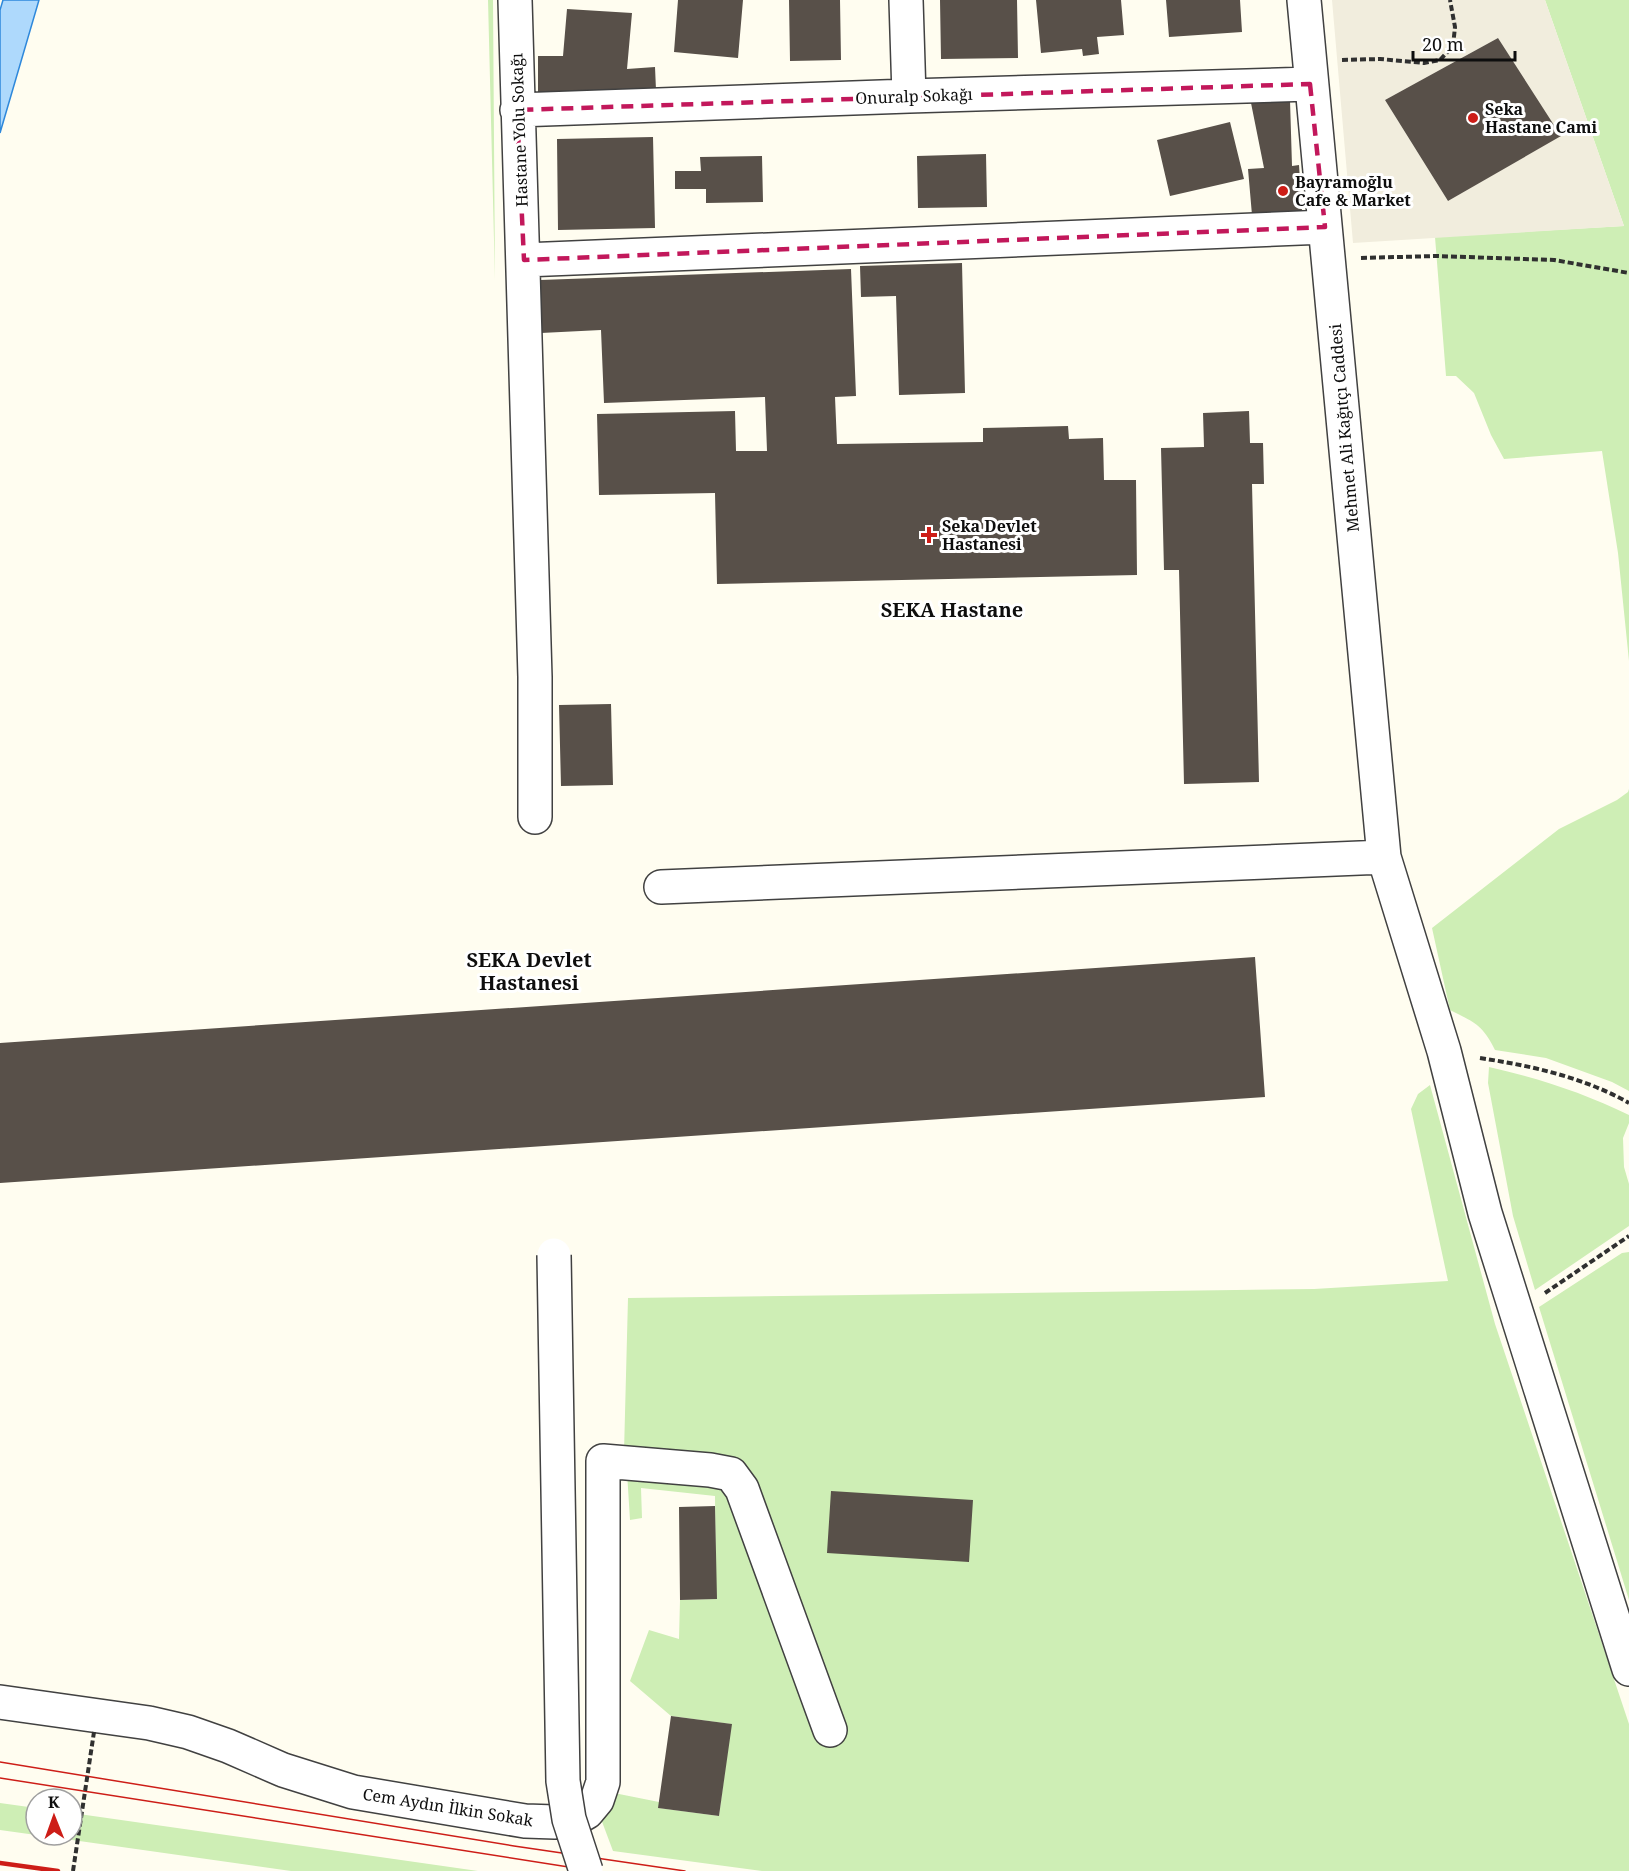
<svg xmlns="http://www.w3.org/2000/svg" width="1629" height="1871" font-family="'Noto Serif',serif">
<rect width="100%" height="100%" fill="#fffdf0"/>
<path fill="#ceeeb5" d="M 488,0 L 493,0 L 495,280 Z
M 1545,0 L 1629,0 L 1629,661 L 1618,553 L 1602,451 L 1504,459 L 1491,435 L 1474,393 L 1456,376 L 1446,376 L 1435,237 L 1624,226 Z
M 1629,789 L 1629,1091 L 1612,1082 L 1546,1058 L 1495,1050 C 1483,1025 1474,1022 1450,1010 L 1432,928 L 1559,829 L 1617,800 L 1628,792 Z
M 1489,1067 C 1538,1078 1584,1093 1629,1115 L 1629,1123 L 1623,1138 L 1624,1167 L 1629,1184 L 1629,1226 L 1535,1290 L 1513,1216 L 1488,1083 Z
M 1430,1085 L 1495,1324 L 1629,1724 L 1629,1871 L 762,1871 L 613,1851 L 595,1803 L 614,1793 L 659,1802 L 659,1808 L 719,1816 L 731,1724 L 671,1716 L 630,1681 L 649,1630 L 679,1639 L 680,1600 L 716,1599 L 715,1496 L 641,1488 L 642,1518 L 630,1520 L 627,1472 L 723,1482 L 760,1518 C 756,1494 759,1467 732,1460 L 624,1452 L 628,1298 L 1314,1289 L 1448,1281 L 1411,1109 L 1418,1094 Z
M 1629,1252 L 1629,1600 L 1539,1307 L 1622,1253 Z
M 0,1803 L 36,1808 L 36,1835 L 0,1830 Z
M 72,1813 L 478,1871 L 291,1871 L 37,1835 L 72,1835 Z"/>
<path fill="#f1eddd" fill-rule="evenodd" d="M 1332,0 L 1545,0 L 1624,226 L 1353,243 ZM 1498,38 L 1560,136 L 1448,201 L 1385,100 Z"/>
<path fill="#aed9fc" stroke="#2e88db" stroke-width="1.5" d="M 3,0 L 39,0 L 0,133 L 0,10 Z"/>
<path fill="#585049" d="M 678,0 L 743,0 L 738,58 L 674,52 Z
M 789,0 L 840,0 L 841,60 L 790,61 Z
M 940,0 L 1017,0 L 1018,58 L 941,59 Z
M 1036,0 L 1121,0 L 1124,35 L 1097,37 L 1099,54 L 1083,56 L 1082,49 L 1041,53 Z
M 1166,0 L 1240,0 L 1242,32 L 1169,37 Z
M 567,9 L 632,13 L 627,69 L 655,67 L 656,90 L 538,93 L 538,56 L 563,56 Z
M 1498,38 L 1561,136 L 1448,201 L 1385,100 Z
M 1290,100 L 1292,166 L 1299,165 L 1302,211 L 1252,215 L 1248,169 L 1264,168 L 1251,103 Z
M 1230,122 L 1244,179 L 1170,196 L 1157,140 Z
M 653,137 L 655,228 L 558,230 L 557,139 Z
M 986,154 L 987,207 L 918,208 L 917,156 Z
M 762,156 L 763,202 L 706,203 L 706,189 L 675,189 L 675,171 L 701,171 L 700,157 Z
M 962,263 L 965,393 L 899,395 L 896,296 L 861,297 L 860,266 Z
M 851,269 L 856,396 L 835,397 L 837,444 L 983,442 L 983,428 L 1068,426 L 1069,439 L 1103,438 L 1104,480 L 1136,480 L 1137,575 L 717,584 L 715,493 L 599,495 L 597,414 L 735,411 L 736,451 L 767,451 L 765,397 L 604,403 L 601,330 L 541,333 L 540,280 Z
M 1249,411 L 1250,443 L 1263,443 L 1264,484 L 1252,484 L 1259,782 L 1184,784 L 1179,570 L 1164,570 L 1161,448 L 1204,447 L 1203,413 Z
M 611,704 L 613,785 L 561,786 L 559,705 Z
M 1255,957 L 1265,1097 L 0,1183 L 0,1043 Z
M 831,1491 L 973,1500 L 969,1562 L 827,1553 Z
M 715,1506 L 717,1599 L 680,1600 L 679,1507 Z
M 671,1716 L 732,1724 L 719,1816 L 658,1808 Z"/>
<g fill="none" stroke-linecap="round" stroke-linejoin="round">
<g stroke="#414141" stroke-width="36">
<path id="minor" d="M 515,0 L 535,677 L 535,817
M 906,0 L 909,96
M 1304,0 L 1384,857 L 1444,1051 L 1485,1213 L 1629,1669
M 517,110 L 909,96 L 1310,84
M 524,260 L 1325,227
M 661,887 L 1384,857
M 0,1702 L 149,1723 L 188,1732 L 228,1746 L 283,1770 L 353,1792 L 525,1821 L 555,1822 L 580,1816 L 587,1812 L 597,1800 L 603,1782 L 603,1461 L 710,1470 L 731,1474 L 742,1489 L 830,1730"/>
</g>
<path stroke="#303030" stroke-width="4" stroke-dasharray="6 3" stroke-linecap="butt" d="M 1342,60 L 1380,59 L 1424,63 L 1440,60 L 1453,46 L 1455,27 L 1450,0
M 1361,258 L 1436,256 L 1554,260 L 1629,273
M 1480,1058 C 1532,1066 1583,1077 1629,1103
M 1545,1293 L 1629,1236"/>
<use href="#minor" stroke="#fff" stroke-width="33"/>
<path stroke="#cd1d17" stroke-width="1.5" d="M 0,1762 L 514,1846 L 685,1871
M 0,1778 L 594,1871"/>
<path stroke="#cd1d17" stroke-width="4.5" d="M 0,1863 L 58,1871"/>
<g stroke="#414141" stroke-width="36" stroke-linecap="butt">
<path id="minor-bridge" d="M 554,1255 L 563,1781 L 569,1819 L 586,1871"/>
</g>
<path stroke="#303030" stroke-width="4" stroke-dasharray="6 3" stroke-linecap="butt" d="M 73,1871 L 94,1732"/>
<use href="#minor-bridge" stroke="#fff" stroke-width="33"/>
</g>
<path fill="none" stroke="#c2185b" stroke-width="4.5" stroke-dasharray="12 8" stroke-linejoin="round" d="M 1310,84 L 1325,227 L 524,260 L 517,110 Z"/>
<g fill="#cd1d17" stroke="#fff" stroke-width="2">
<circle cx="1473" cy="118" r="6"/>
<circle cx="1283" cy="191" r="6"/>
<path d="M926 526h6v6h6v6h-6v6h-6v-6h-6v-6h6z"/>
</g>
<g text-anchor="middle" dominant-baseline="central" stroke-width="6" stroke-linejoin="round" paint-order="stroke">
<g font-size="16" fill="#0e0e0e" stroke="#fff">
<text transform="translate(914 96) rotate(-2)">Onuralp Sokağı</text>
<text transform="translate(519 130) rotate(-92)">Hastane Yolu Sokağı</text>
<text transform="translate(1344 428) rotate(-95)">Mehmet Ali Kağıtçı Caddesi</text>
<text transform="translate(448 1807) rotate(9)">Cem Aydın İlkin Sokak</text>
</g>
<g font-size="16" font-weight="bold" fill="#0e0e0e" stroke="#fff" text-anchor="start">
<text x="1485" y="109">Seka<tspan x="1485" dy="18">Hastane Cami</tspan></text>
<text x="1295" y="182">Bayramoğlu<tspan x="1295" dy="18">Cafe &amp; Market</tspan></text>
<text x="942" y="526">Seka Devlet<tspan x="942" dy="18">Hastanesi</tspan></text>
</g>
<g font-size="20" font-weight="bold" fill="#0e0e0e" stroke="#fff">
<text x="952" y="609">SEKA Hastane</text>
<text x="529" y="959">SEKA Devlet<tspan x="529" dy="23">Hastanesi</tspan></text>
</g>
</g>
<g transform="translate(54 1817) rotate(359)"><circle r="28" fill="#ffffff" stroke="#9f9f9f" stroke-width="1.5"/>
<path d="M0-4.5L10 22L0 15L-10 22Z" fill="#cd1d17"/>
<text y="-9" font-size="16" font-weight="bold" text-anchor="middle" fill="#0e0e0e">K</text>
</g>
<path d="M1413 51v9h102v-9" fill="none" stroke="#0e0e0e" stroke-width="3"/>
<text x="1422" y="51" font-size="18" fill="#0e0e0e" stroke="#ffffff" stroke-width="4.5" paint-order="stroke">20 m</text>
</svg>
